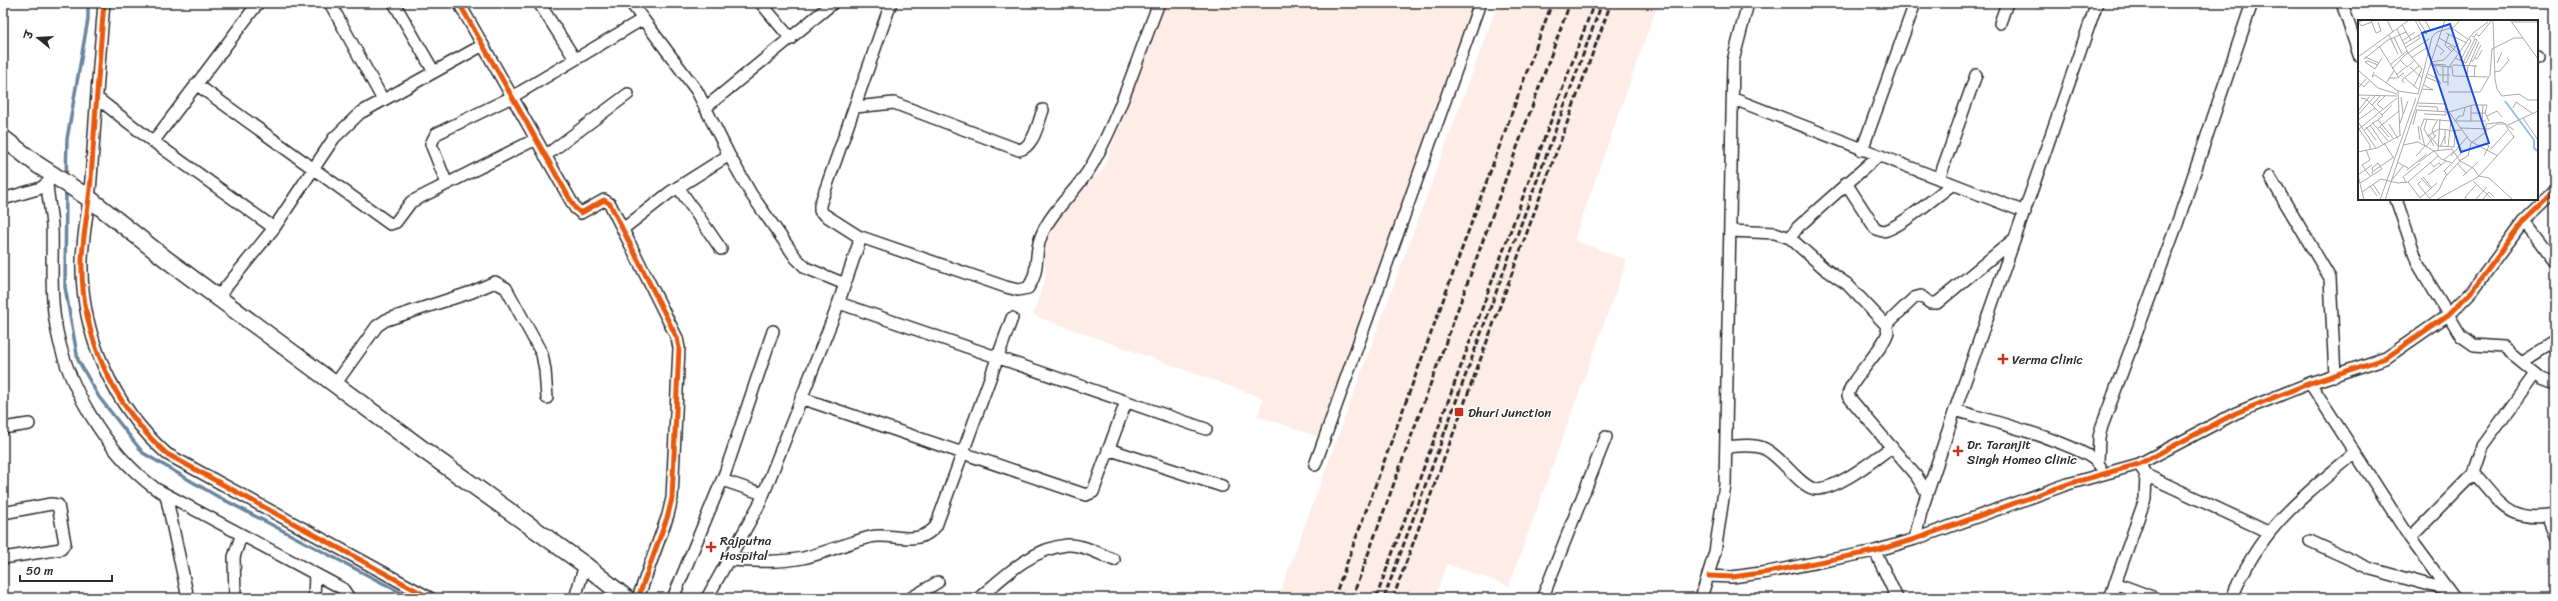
<svg xmlns="http://www.w3.org/2000/svg" width="2558" height="601" font-family="Sriracha,'Playpen Sans Deva',sans-serif">
<rect width="100%" height="100%" fill="#fff"/>
<filter id="ink" filterUnits="userSpaceOnUse"><feTurbulence type="fractalNoise" baseFrequency=".025" numOctaves="2"/><feDisplacementMap in="SourceGraphic" scale="8" xChannelSelector="R" yChannelSelector="G"/><feConvolveMatrix kernelMatrix="1 2 1 2 8 2 1 2 1" color-interpolation-filters="sRGB"/></filter>
<g filter="url(#ink)">
<path fill="#fdede6" d="M 1167,3 L 1474,3 L 1319,437 L 1258,416 L 1263,398 L 1033,315 L 1046,275 L 1044,254 L 1055,224 L 1081,191 L 1103,169 Z
M 1498,3 L 1658,3 L 1574,240 L 1627,260 L 1509,586 L 1447,564 L 1434,598 L 1278,598 Z"/>
<g fill="none" stroke-linecap="round" stroke-linejoin="round">
<path stroke="#68869f" stroke-width="3.5" d="M 66,178 L 67,139 L 88,19 L 88,3
M 66,188 L 65,287 L 78,360 L 99,397 L 143,453 L 215,495 L 411,598"/>
<g stroke="#2b2b2b" stroke-width="14">
<path id="street" d="M 104,3 C 99,62 95,120 91,179 C 89,206 83,233 82,260 C 80,333 113,406 167,454 L 430,598
M 330,3 L 383,100
M 394,3 L 434,72
M 459,3 L 575,208 L 581,213 L 604,200 L 610,204 L 677,338 L 679,348 L 672,498 L 668,515 L 638,598
M 539,3 L 575,59
M 631,3 L 697,91 L 729,155 L 751,194 L 796,258 L 806,268 L 845,284
M 761,3 L 791,39
M 2342,3 L 2359,55
M 2000,23 L 2007,3
M 2537,57 L 2538,57
M 196,84 L 390,224 L 396,222 L 411,202 L 536,139
M 97,98 L 147,137 L 274,228
M 1734,99 L 2025,212
M 855,107 L 894,103 L 1019,150 C 1034,147 1038,123 1043,110
M 705,108 L 833,3
M 153,142 L 258,3
M 1862,150 L 1915,3
M 545,156 L 628,94
M 2270,177 L 2330,278 L 2335,376
M 1939,179 L 1976,75
M 1846,183 L 1875,228 C 1879,230 1882,232 1887,230 C 1906,223 1935,197 1953,184
M 47,184 C 48,198 51,212 52,226 C 53,257 50,289 55,320 C 64,382 105,452 156,489 L 336,585 L 343,589 L 349,598
M 447,184 L 431,144 L 436,134 L 512,97 L 643,19
M 678,187 L 721,249
M 3,199 L 41,188 L 52,179
M 2396,199 L 2418,264 L 2461,336 L 2474,345 L 2503,347 L 2542,379 L 2555,384
M 2524,221 L 2555,262
M 623,229 L 669,193 L 729,155
M 1731,231 L 1775,233 L 1790,238 L 1825,269 L 1847,284 L 1886,325 L 1888,332 C 1882,352 1849,380 1848,396 L 1917,477 L 1927,493
M 858,236 L 1006,287 L 1018,290 L 1028,288 C 1041,270 1033,253 1042,234 C 1054,207 1080,188 1093,163 C 1121,113 1138,56 1159,3
M 1790,238 L 1798,227 L 1878,156
M 218,297 L 274,228 L 334,138 L 360,113 L 483,45
M 839,303 L 1206,429
M 1886,325 L 1914,298 L 1921,296 L 1930,303 L 1937,303 L 2013,240
M 2522,362 L 2555,341
M 336,383 L 377,326 L 386,320 L 472,292 L 495,282 L 506,288 L 542,354 L 545,370 L 547,398
M 2310,383 L 2410,538 L 2454,598
M 801,398 L 1086,495 L 1093,492 L 1126,402
M 1955,410 C 1983,419 2089,445 2100,466
M 3,428 L 29,424
M 1727,447 C 1739,446 1752,444 1763,448 C 1782,456 1802,491 1818,489 C 1841,487 1873,460 1892,447
M 1108,449 L 1222,486
M 2098,462 L 2099,437 L 2102,426 L 2177,224 L 2252,3
M 1315,465 L 1480,3
M 2474,473 C 2502,504 2509,523 2555,515
M 2146,475 L 2268,532
M 722,480 L 763,494
M 166,495 L 188,598
M 3,513 L 51,504 L 58,505 L 65,543 L 61,549 L 3,558
M 2547,516 L 2555,536
M 2410,538 L 2474,473 L 2483,446 L 2535,374
M 1915,539 L 1921,512 L 1955,410 L 2097,3
M 2310,541 L 2371,569 L 2448,590
M 1875,551 L 1897,598
M 729,560 C 754,561 778,563 803,558 C 825,553 847,543 870,537 C 893,532 918,548 936,526 L 1012,318
M 1709,576 L 1732,577 L 1768,572 L 1875,551 L 1915,539 L 2068,484 L 2139,464 L 2236,413 L 2310,383 L 2386,358 L 2448,315 L 2473,290 L 2524,221 L 2555,191
M 2115,583 L 2155,598
M 1544,594 L 1606,437
M 235,598 L 234,557 L 241,536
M 314,598 L 315,574
M 575,598 L 585,565
M 673,598 L 725,473 L 773,331
M 707,598 L 760,503 L 835,313 L 859,243 L 858,236 L 825,215 L 820,211 L 820,205 L 891,3
M 911,598 L 938,582
M 979,598 C 1003,577 1033,548 1067,545 C 1082,544 1100,554 1114,560
M 1701,598 L 1715,552 L 1725,485 L 1733,61 L 1748,3
M 2110,598 L 2145,499 L 2146,475 L 2139,464
M 2232,598 C 2259,529 2300,499 2355,453"/>
</g>
<g stroke="#2b2b2b" stroke-width="19">
<path id="secondary" d="M 3,138 L 38,165 L 90,199 L 166,259 L 425,451 L 585,565 L 626,598"/>
</g>
<use href="#street" stroke="#fff" stroke-width="11"/>
<use href="#secondary" stroke="#fff" stroke-width="16"/>
<path stroke="#2b2b2b" stroke-width="3" stroke-dasharray="6 3" stroke-linecap="butt" d="M 1334,598 L 1552,3
M 1352,598 L 1570,3
M 1376,598 L 1594,3
M 1384,598 L 1602,3
M 1393,598 L 1611,3"/>
<g stroke="#fff" stroke-width="8">
<path id="cycleway" d="M 104,3 C 99,62 95,120 91,179 C 89,206 83,233 82,260 C 80,333 113,406 167,454 L 430,598
M 459,3 L 575,208 L 581,213 L 604,200 L 610,204 L 677,338 L 679,348 L 672,498 L 668,515 L 638,598
M 1709,576 L 1732,577 L 1768,572 L 1875,551 L 1915,539 L 2068,484 L 2139,464 L 2236,413 L 2310,383 L 2386,358 L 2448,315 L 2473,290 L 2524,221 L 2555,191"/>
</g>
<use href="#cycleway" stroke="#e8590c" stroke-width="5"/>
</g>
</g>
<g fill="#c8321e" stroke="#fff" stroke-width="1.5">
<path d="M2001 353h4v4h4v4h-4v4h-4v-4h-4v-4h4z"/>
<rect x="1454" y="407" width="10" height="10" rx="2"/>
<path d="M1956 445h4v4h4v4h-4v4h-4v-4h-4v-4h4z"/>
<path d="M709 541h4v4h4v4h-4v4h-4v-4h-4v-4h4z"/>
</g>
<g text-anchor="middle" dominant-baseline="central" stroke-width="3" stroke-linejoin="round" paint-order="stroke">
<g font-size="13" fill="#2b2b2b" stroke="#fff" text-anchor="start">
<text x="2012" y="359">Verma Clinic</text>
<text x="1468" y="412">Dhuri Junction</text>
<text x="1967" y="444">Dr. Taranjit<tspan x="1967" dy="15">Singh Homeo Clinic</tspan></text>
<text x="720" y="540">Rajputna<tspan x="720" dy="15">Hospital</tspan></text>
</g>
</g>
<g transform="translate(2358 20)">
<rect width="180" height="180" fill="#fff"/>
<path fill="none" stroke="#91c3ed" stroke-width="2" d="M 147,81 L 176,120 L 176,128 L 179,131"/>
<path fill="none" stroke="#aaa" stroke-width="1" d="M 6,0 L 1,2 L 3,6 L 14,2M 13,0 L 18,13 L 23,11 L 20,2M 29,0 L 35,12M 57,0 L 64,13M 60,0 L 69,14 L 66,12M 67,0 L 73,11M 135,0 L 137,59 L 139,69 L 144,76 L 161,74 L 170,80 L 180,80M 152,0 L 180,39M 154,2 L 180,2M 44,5 L 53,20M 94,8 L 111,20M 39,9 L 50,33 L 64,49 L 56,66 L 60,69M 88,13 L 109,23M 91,14 L 87,25 L 93,31M 31,15 L 40,34M 36,17 L 44,34M 116,17 L 118,14 L 121,16 L 134,0M 81,18 L 97,27M 44,21 L 57,12M 46,24 L 68,11M 79,25 L 86,31 L 82,35M 21,26 L 41,58M 90,27 L 92,26 L 101,34M 47,28 L 62,18 L 60,15M 0,37 L 51,0M 7,37 L 21,43M 53,38 L 70,27M 97,38 L 108,43 L 119,20 L 114,16M 117,38 L 119,39 L 124,30M 6,39 L 30,20 L 48,12M 42,40 L 49,47 L 56,41M 102,41 L 113,21 L 112,19M 113,41 L 115,41 L 123,25M 7,42 L 17,49 L 24,38M 7,42 L 10,41 L 20,45M 73,42 L 86,40 L 101,23M 105,43 L 117,19M 139,43 L 144,32M 75,44 L 88,45M 32,45 L 49,31M 72,45 L 93,47 L 95,45 L 119,46M 111,45 L 121,22M 77,46 L 81,55 L 92,55M 52,47 L 64,58M 85,47 L 85,62 L 90,62M 91,47 L 115,13 L 130,2M 94,47 L 95,56 L 130,57M 34,49 L 47,35 L 71,19M 0,50 L 20,68 L 39,74M 16,52 L 14,57 L 17,55 L 40,71M 136,52 L 142,51 L 151,40 L 149,38M 70,54 L 80,59 L 83,64M 38,55 L 48,47M 68,57 L 80,62M 109,57 L 110,45M 116,57 L 117,45M 31,58 L 39,58 L 46,53M 47,58 L 56,66M 0,62 L 6,67 L 11,61M 28,63 L 36,51M 46,63 L 44,60 L 61,46M 90,66 L 90,47M 0,68 L 8,59M 65,69 L 75,70 L 66,65M 90,72 L 122,72 L 132,55 L 134,29 L 156,18 L 165,18M 0,75 L 39,76M 43,77 L 45,94M 3,78 L 8,79 L 25,96 L 6,110M 59,83 L 88,84 L 87,91M 14,85 L 22,76M 60,86 L 79,87 L 80,91M 155,88 L 158,82 L 174,93M 25,89 L 19,84 L 27,76M 59,90 L 91,92 L 115,85 L 129,85 L 127,93M 0,91 L 11,77M 91,92 L 112,121 L 140,136M 113,93 L 127,93 L 131,101M 66,94 L 88,95 L 88,92M 0,95 L 17,76M 24,95 L 34,85M 129,96 L 139,91 L 144,97M 165,98 L 180,120M 69,99 L 66,109 L 76,126M 0,100 L 17,88M 20,100 L 35,118M 98,100 L 101,96 L 105,96 L 107,88M 96,101 L 128,101M 113,101 L 113,86M 124,101 L 125,85M 0,102 L 18,128M 14,102 L 30,121M 42,103 L 50,81M 31,104 L 40,119M 129,104 L 144,102 L 156,110M 12,105 L 25,124M 55,105 L 59,89M 60,106 L 62,120M 8,107 L 18,120M 22,107 L 31,117M 62,107 L 67,127M 63,107 L 66,99 L 93,101M 20,108 L 41,91M 102,108 L 131,109 L 139,104 L 148,104M 1,109 L 12,125 L 12,129M 0,110 L 39,78M 91,111 L 103,110M 42,115 L 40,71 L 60,74 L 74,17 L 79,12 L 96,7 L 102,0M 71,115 L 81,127M 69,116 L 81,109 L 91,110M 77,118 L 74,110 L 79,101M 26,123 L 35,137M 87,124 L 87,110M 45,125 L 60,122 L 76,131 L 94,129 L 102,141 L 115,148 L 121,156 L 131,158 L 155,180M 81,126 L 96,127 L 97,111M 67,127 L 78,115M 82,127 L 87,116M 90,127 L 93,101M 8,130 L 12,140 L 4,145 L 12,156M 132,130 L 150,110M 76,131 L 83,139 L 94,143 L 106,130M 80,131 L 82,99M 0,132 L 19,128 L 43,115M 58,136 L 66,127M 93,136 L 109,117M 126,136 L 131,126 L 128,124M 86,140 L 96,131M 101,141 L 110,136 L 113,123 L 128,112 L 128,103M 39,142 L 50,148M 61,142 L 76,131M 72,142 L 76,147 L 81,143 L 83,145M 99,143 L 108,153M 49,150 L 69,134M 14,154 L 14,152 L 36,137M 0,155 L 14,145M 0,155 L 6,180M 70,155 L 88,141M 89,155 L 86,151 L 93,144M 105,156 L 120,142M 65,157 L 74,168M 63,158 L 73,169M 33,161 L 46,145M 63,161 L 60,164 L 72,179M 115,161 L 133,178M 48,162 L 45,157 L 62,143M 50,162 L 62,178 L 79,163M 2,163 L 24,149 L 20,143 L 14,148 L 15,151M 15,164 L 22,175M 12,166 L 19,176M 4,172 L 23,159 L 40,163 L 50,162 L 80,136M 22,180 L 58,78M 27,180 L 87,0M 70,180 L 81,170 L 87,157 L 102,141M 78,180 L 120,157 L 156,117 L 148,106 L 180,91M 109,180 L 107,177 L 118,165M 117,180 L 129,167M 124,180 L 131,172 L 136,177"/>
<path fill="#1d4ed8" fill-opacity="0.15" stroke="#1d4ed8" stroke-width="2" d="M 92,4 L 131,123 L 103,132 L 64,13 Z"/>
<rect width="180" height="180" fill="none" stroke="#2b2b2b" stroke-width="2"/>
</g>
<rect width="2558" height="601" fill="none" stroke="#fff" stroke-width="16"/>
<rect x="8" y="8" width="2542" height="585" fill="none" stroke="#2b2b2b" stroke-width="1.5" filter="url(#ink)"/>
<g transform="translate(38 38) rotate(288)" stroke="#ffffff" stroke-width="3" paint-order="stroke">
<path d="M0-3L7 15L0 10L-7 15Z" fill="#2b2b2b"/>
<text y="-6" font-size="11" font-weight="bold" text-anchor="middle" fill="#2b2b2b">उ</text>
</g>
<path d="M20 575v6h92v-6" fill="none" stroke="#2b2b2b" stroke-width="2"/>
<text x="26" y="575" font-size="12" fill="#2b2b2b" stroke="#ffffff" stroke-width="3" paint-order="stroke">50 m</text>
</svg>
